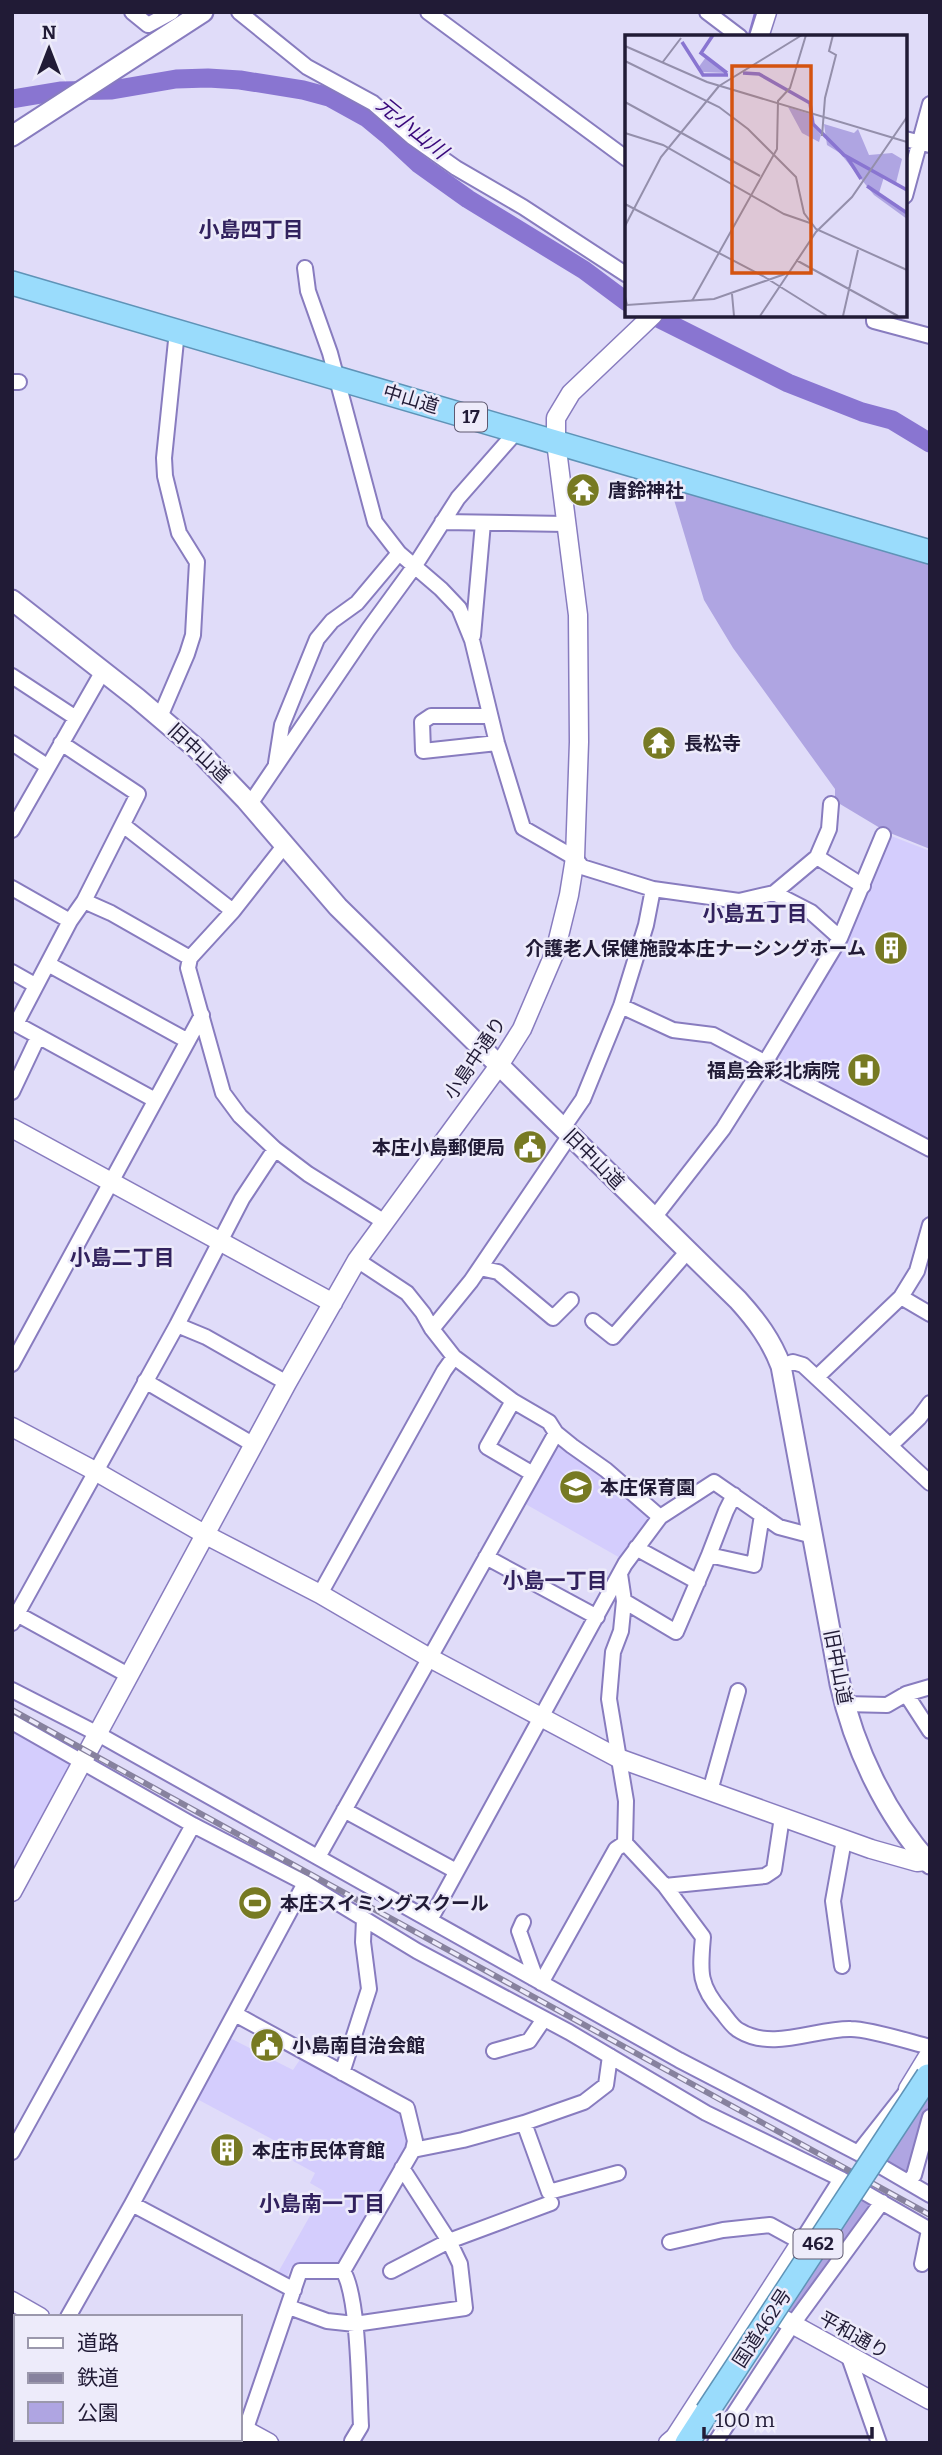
<svg xmlns="http://www.w3.org/2000/svg" width="942" height="2455" font-family="Bitter,'Noto Sans JP',serif">
<rect width="100%" height="100%" fill="#e0dcf9"/>
<path fill="#d4cdfd" d="M 886,834 L 930,851 L 930,1145 L 774,1061 Z
M 555,1440 L 656,1516 L 622,1559 L 522,1502 Z
M 12,1730 L 76,1764 L 12,1878 Z
M 230,2038 L 293,2070 L 301,2058 L 404,2111 L 412,2141 L 342,2265 L 291,2267 L 287,2277 L 276,2276 L 324,2191 L 310,2183 L 315,2173 L 293,2161 L 296,2152 L 197,2099 Z"/>
<path fill="#afa5e2" d="M 669,483 L 930,563 L 930,849 L 885,831 L 835,801 L 835,789 L 733,648 L 704,600 Z
M 930,2089 L 930,2110 L 922,2121 L 913,2170 L 906,2175 L 864,2153 Z
M 842,2186 L 876,2205 L 795,2316 L 770,2302 Z"/>
<g fill="none" stroke-linecap="round" stroke-linejoin="round">
<path stroke="#8975d1" stroke-width="3.5" d="M 749,37 L 756,12"/>
<path stroke="#8975d1" stroke-width="19" d="M 12,99 L 60,91 L 112,90 L 176,79 L 208,78 L 240,80 L 303,90 L 329,97 L 367,118 L 390,137 L 419,164 L 468,199 L 584,270 L 627,302
M 652,315 L 788,383 L 862,412 L 892,420 L 930,443"/>
<g stroke="#887cbf" stroke-width="18">
<path id="minor" d="M 132,12 L 148,25 L 172,12
M 239,12 L 307,67 L 373,103 L 412,137 L 456,168 L 523,207 L 627,275
M 428,12 L 627,159
M 707,12 L 740,37
M 905,139 L 930,145
M 905,196 L 930,104
M 305,268 L 308,291 L 330,353 L 375,522 L 399,553 L 441,589 L 459,608 L 472,640 L 497,743 L 523,828 L 575,858 L 582,867 L 653,889 L 739,901 L 774,893 L 817,857 L 829,829 L 831,804
M 874,315 L 874,321 L 930,336
M 12,382 L 19,382
M 442,522 L 566,524
M 473,636 L 483,523
M 12,676 L 76,718
M 490,716 L 431,716 L 422,722 L 423,751 L 497,743
M 160,717 L 187,654 L 193,635 L 197,562 L 179,533 L 165,476 L 164,458 L 177,331
M 12,743 L 47,766
M 61,743 L 138,794 L 84,901 L 70,921 L 16,1024 L 155,1100
M 276,763 L 282,725 L 317,639 L 332,621 L 357,603 L 399,553
M 250,804 L 368,630 L 414,567 L 458,498 L 517,431
M 123,825 L 233,911
M 12,830 L 103,671
M 284,846 L 233,911 L 190,958 L 188,968 L 223,1093 L 240,1116 L 275,1149 L 308,1174 L 383,1221
M 817,857 L 863,886
M 12,888 L 70,921
M 774,893 L 811,912 L 840,938
M 84,901 L 111,913 L 190,958
M 48,964 L 188,1041
M 12,972 L 35,985
M 621,1006 L 673,1030 L 713,1035 L 930,1149
M 12,1092 L 38,1037
M 563,1128 L 583,1099 L 621,1006 L 646,925 L 653,889
M 653,1219 L 723,1129 L 766,1061 L 840,938 L 883,835
M 357,1260 L 407,1293 L 423,1313 L 432,1329 L 454,1357 L 513,1401 L 549,1422 L 556,1433 L 572,1446 L 606,1470 L 660,1517
M 480,1268 L 498,1272 L 553,1318 L 571,1300
M 901,1297 L 930,1314
M 593,1321 L 613,1337 L 687,1252
M 177,1325 L 206,1337 L 287,1383
M 432,1329 L 471,1281 L 570,1135
M 12,1364 L 202,1015
M 781,1366 L 793,1362 L 803,1365 L 930,1483
M 817,1377 L 901,1297 L 917,1271 L 930,1225
M 145,1381 L 254,1445
M 513,1401 L 487,1447 L 533,1474
M 891,1445 L 919,1418 L 930,1403
M 636,1548 L 698,1582
M 709,1555 L 754,1565 L 762,1515
M 486,1557 L 597,1617
M 620,1574 L 624,1601 L 621,1631 L 613,1652 L 609,1699 L 626,1801 L 625,1843 L 665,1886 L 703,1937 C 700,1971 698,1985 722,2012 C 727,2018 733,2028 740,2031 C 773,2051 817,2028 851,2029 C 870,2029 910,2042 930,2047
M 320,1594 L 444,1371 L 454,1357
M 624,1601 L 676,1632 L 709,1555 L 726,1511 L 734,1495
M 17,1614 L 128,1675
M 12,1623 L 177,1325 L 242,1199 L 275,1149
M 12,1690 L 98,1734 L 679,2060 L 858,2153 L 930,2195
M 906,1694 L 930,1687
M 845,1704 L 887,1705 L 906,1694 L 930,1731
M 12,1722 L 193,1825 L 305,1883 L 417,1951 L 569,2032 L 706,2113 L 841,2179 L 930,2230
M 710,1791 L 738,1691
M 344,1810 L 456,1871
M 318,1857 L 556,1433
M 665,1886 L 765,1876 L 774,1870 L 782,1817
M 430,1920 L 625,1564 L 660,1517 L 714,1482 L 779,1527 L 813,1536
M 523,1922 L 519,1931 L 534,1973 L 533,1978
M 842,1966 L 833,1901 L 844,1840
M 541,1983 L 616,1849 L 625,1843
M 235,2014 L 407,2108 L 415,2141 L 413,2150 L 343,2271 L 300,2271 L 242,2440 L 237,2443
M 494,2051 L 529,2041 L 544,2019
M 342,2073 L 369,1989 L 363,1942 L 364,1919
M 524,2123 L 549,2192 L 618,2173
M 413,2150 L 463,2140 L 524,2123 L 584,2102 L 606,2085 L 610,2056
M 12,2152 L 193,1825
M 858,2153 L 906,2092
M 908,2182 L 914,2175 L 930,2117
M 132,2204 L 294,2290
M 670,2242 L 723,2230 L 770,2225 L 801,2242 L 841,2179
M 922,2264 L 929,2230
M 343,2271 C 359,2296 359,2392 361,2426 L 352,2441 L 354,2443
M 391,2271 L 449,2241 L 551,2203
M 289,2307 L 327,2321 L 355,2324 L 465,2308 L 460,2264 L 449,2241 L 402,2168
M 68,2317 L 132,2204 L 305,1883
M 849,2357 L 879,2443
M 12,2416 L 16,2410
M 114,2439 L 115,2443
M 715,2443 L 792,2325 L 882,2202"/>
</g>
<g stroke="#887cbf" stroke-width="21">
<path id="tertiary" d="M 759,37 L 767,12
M 12,1128 L 333,1303
M 12,1427 L 95,1471 L 206,1535 L 320,1594 L 428,1657 L 618,1758 L 871,1849 L 917,1862 L 926,1861
M 12,1892 L 287,1383 L 357,1260 L 498,1067 L 522,1029 L 555,952 L 569,895 L 575,858 L 579,742 L 578,615 L 556,442 L 556,418 L 571,393 L 653,315
M 908,2089 L 930,2053
M 12,2301 L 40,2317
M 763,2308 L 930,2400
M 240,2427 L 269,2443
M 668,2443 L 675,2437 L 801,2242"/>
</g>
<g stroke="#887cbf" stroke-width="23">
<path id="secondary" d="M 12,136 L 203,12
M 12,600 L 137,698 L 197,749 L 246,800 L 338,907 L 738,1300 C 757,1321 771,1340 781,1366 L 840,1684 C 854,1748 886,1815 930,1864"/>
</g>
<g stroke="#5f93b7" stroke-width="26">
<path id="trunk" d="M 12,283 L 930,552
M 687,2443 L 707,2412"/>
</g>
<use href="#minor" stroke="#fff" stroke-width="14"/>
<use href="#tertiary" stroke="#fff" stroke-width="18"/>
<use href="#secondary" stroke="#fff" stroke-width="19"/>
<use href="#trunk" stroke="#9adcfc" stroke-width="23"/>
<g stroke="#87829e" stroke-width="6">
<path id="rail" d="M 12,1710 L 930,2215"/>
</g>
<use href="#rail" stroke="#edebfa" stroke-width="3.5" stroke-dasharray="10" stroke-linecap="butt"/>
<g stroke="#5f93b7" stroke-width="26" stroke-linecap="butt">
<path id="trunk-bridge" d="M 707,2412 L 928,2076"/>
</g>
<use href="#trunk-bridge" stroke="#9adcfc" stroke-width="23"/>
</g>
<defs>
<g id="temple-disc" transform="scale(1.75)"><circle r="9.5" fill="#777a23" stroke="#edebfa"/><path d="M0-6L5-2H3V0L6.5 2.5H4V6H1.5V3h-3V6H-4V2.5H-6.5L-3 0V-2H-5Z" fill="#fff"/></g>
<g id="building-disc" transform="scale(1.75)"><circle r="9.5" fill="#777a23" stroke="#edebfa"/><path d="M-4-6H4V6H1V3H-1V6H-4ZM-2.5-4.3h1.7v1.8h-1.7ZM.8-4.3h1.7v1.8H.8ZM-2.5-1h1.7V.8h-1.7ZM.8-1h1.7V.8H.8Z" fill="#fff"/></g>
<g id="hospital-disc" transform="scale(1.75)"><circle r="9.5" fill="#777a23" stroke="#edebfa"/><path d="M-5-5h3v3.5h4V-5h3V5h-3V1.5h-4V5h-3Z" fill="#fff"/></g>
<g id="civic-disc" transform="scale(1.75)"><circle r="9.5" fill="#777a23" stroke="#edebfa"/><path d="M-.6-6.5H3V-4.5H.6V-3L4-1V1h2V6H-6V1h2V-1L-.6-3ZM-1.2 2.5V6h2.4V2.5Z" fill="#fff"/></g>
<g id="school-disc" transform="scale(1.75)"><circle r="9.5" fill="#777a23" stroke="#edebfa"/><path d="M0-5L7-2L0 1L-7-2ZM-4 1L0 2.5L4 1V4Q0 6-4 4Z" fill="#fff"/></g>
<g id="stadium-disc" transform="scale(1.75)"><circle r="9.5" fill="#777a23" stroke="#edebfa"/><path d="M0-5a6.5 5 0 1 0 0 10a6.5 5 0 1 0 0-10ZM-3.5-1.8h7v3.6h-7Z" fill="#fff"/></g>
</defs>
<g fill-rule="evenodd">
<use href="#temple-disc" x="583" y="490"/>
<use href="#temple-disc" x="659" y="743"/>
<use href="#building-disc" x="891" y="948"/>
<use href="#hospital-disc" x="864" y="1070"/>
<use href="#civic-disc" x="530" y="1147"/>
<use href="#school-disc" x="576" y="1487"/>
<use href="#stadium-disc" x="255" y="1903"/>
<use href="#civic-disc" x="267" y="2045"/>
<use href="#building-disc" x="227" y="2150"/>
</g>
<g text-anchor="middle" dominant-baseline="central" stroke-width="5" stroke-linejoin="round" paint-order="stroke">
<g fill="#edebfa" stroke="#5e5971" stroke-width="2">
<rect x="455" y="402.5" width="32" height="29" rx="5"/>
<rect x="793.5" y="2229.5" width="49" height="29" rx="5"/>
</g>
<g font-size="18" font-weight="bold" fill="#211b36">
<text x="471" y="417">17</text>
<text x="818" y="2244">462</text>
</g>
<g font-size="19" fill="#211b36" stroke="#edebfa">
<text transform="translate(411 399) rotate(17)">中山道</text>
<text transform="translate(199 753) rotate(43)">旧中山道</text>
<text transform="translate(475 1058) rotate(-56)">小島中通り</text>
<text transform="translate(594 1159) rotate(45)">旧中山道</text>
<text transform="translate(838 1667) rotate(79)">旧中山道</text>
<text transform="translate(762 2328) rotate(-57)">国道462号</text>
<text transform="translate(854 2335) rotate(29)">平和通り</text>
</g>
<g font-size="19" font-weight="bold" fill="#211b36" stroke="#edebfa" text-anchor="start">
<text x="608" y="490">唐鈴神社</text>
<text x="684" y="743">長松寺</text>
<text x="866" y="948" text-anchor="end">介護老人保健施設本庄ナーシングホーム</text>
<text x="840" y="1070" text-anchor="end">福島会彩北病院</text>
<text x="505" y="1147" text-anchor="end">本庄小島郵便局</text>
<text x="600" y="1487">本庄保育園</text>
<text x="280" y="1903">本庄スイミングスクール</text>
<text x="292" y="2045">小島南自治会館</text>
<text x="252" y="2150">本庄市民体育館</text>
</g>
<g font-size="21" font-style="italic" fill="#38077a" stroke="#edebfa">
<text transform="translate(412 128) rotate(39)">元小山川</text>
</g>
<g font-size="21" font-weight="bold" fill="#32225e" stroke="#edebfa">
<text x="251" y="230">小島四丁目</text>
<text x="755" y="914">小島五丁目</text>
<text x="122" y="1258">小島二丁目</text>
<text x="555" y="1581">小島一丁目</text>
<text x="322" y="2204">小島南一丁目</text>
</g>
</g>
<g transform="translate(625 35)">
<rect width="282" height="282" fill="#e0dcf9"/>
<path d="M 81,22 L 102,38 L 77,37 L 73,33 ZM 163,72 L 185,79 L 186,88 L 196,100 L 194,107 L 177,98 ZM 199,89 L 229,98 L 233,94 L 244,120 L 267,118 L 277,124 L 271,148 L 259,142 L 254,158 L 281,176 L 282,184 L 249,160 L 215,118 L 202,110 Z" fill="#afa5e2"/>
<path fill="none" stroke="#8975d1" stroke-width="3.5" d="M 88,0 L 76,18 L 102,38M 57,7 L 78,40 L 103,40M 118,38 L 134,39 L 185,68 L 188,89 L 219,120 L 282,155M 222,122 L 236,144M 242,151 L 282,178"/>
<path fill="none" stroke="#948fab" stroke-width="2" d="M 0,11 L 82,47 L 282,107M 0,26 L 94,72 L 123,94 L 171,142 L 179,178 L 191,194 L 282,235M 37,28 L 56,3M 94,51 L 177,0M 0,67 L 135,141M 0,98 L 38,110 L 159,179 L 185,188M 197,101 L 200,63 L 211,20 L 204,16 L 208,0M 0,169 L 138,241 L 202,281M 0,191 L 36,122 L 94,51M 171,225 L 273,281M 107,259 L 109,281M 0,262 L 2,270 L 89,264 L 160,239M 67,266 L 152,114 L 153,66 L 165,53 L 181,0M 135,281 L 191,197 L 227,162 L 282,82M 218,281 L 233,215"/>
<path fill="#d45310" fill-opacity="0.15" stroke="#d45310" stroke-width="3.5" d="M 107,31 L 186,31 L 186,238 L 107,238 Z"/>
<rect width="282" height="282" fill="none" stroke="#211b36" stroke-width="3.5"/>
</g>
<rect width="942" height="2455" fill="none" stroke="#211b36" stroke-width="28"/>
<rect x="14" y="2315" width="228" height="126" fill="#edebfa" stroke="#9b98ac" stroke-width="2"/>
<rect x="28" y="2338" width="35" height="10" fill="#ffffff" stroke="#9b98ac" stroke-width="2"/>
<text x="77" y="2350" font-size="21" fill="#211b36">道路</text>
<rect x="28" y="2373" width="35" height="10" fill="#87829e" stroke="#9b98ac" stroke-width="2"/>
<text x="77" y="2385" font-size="21" fill="#211b36">鉄道</text>
<rect x="28" y="2402" width="35" height="21" fill="#afa5e2" stroke="#9b98ac" stroke-width="2"/>
<text x="77" y="2420" font-size="21" fill="#211b36">公園</text>
<g transform="translate(49 49)" stroke="#edebfa" stroke-width="5" paint-order="stroke">
<path d="M0-5L12 26L0 18L-12 26Z" fill="#211b36"/>
<text y="-10" font-size="19" font-weight="bold" text-anchor="middle" fill="#211b36">N</text>
</g>
<path d="M704 2427v10h168v-10" fill="none" stroke="#211b36" stroke-width="3.5"/>
<text x="715" y="2427" font-size="21" fill="#211b36" stroke="#edebfa" stroke-width="5" paint-order="stroke">100 m</text>
</svg>
